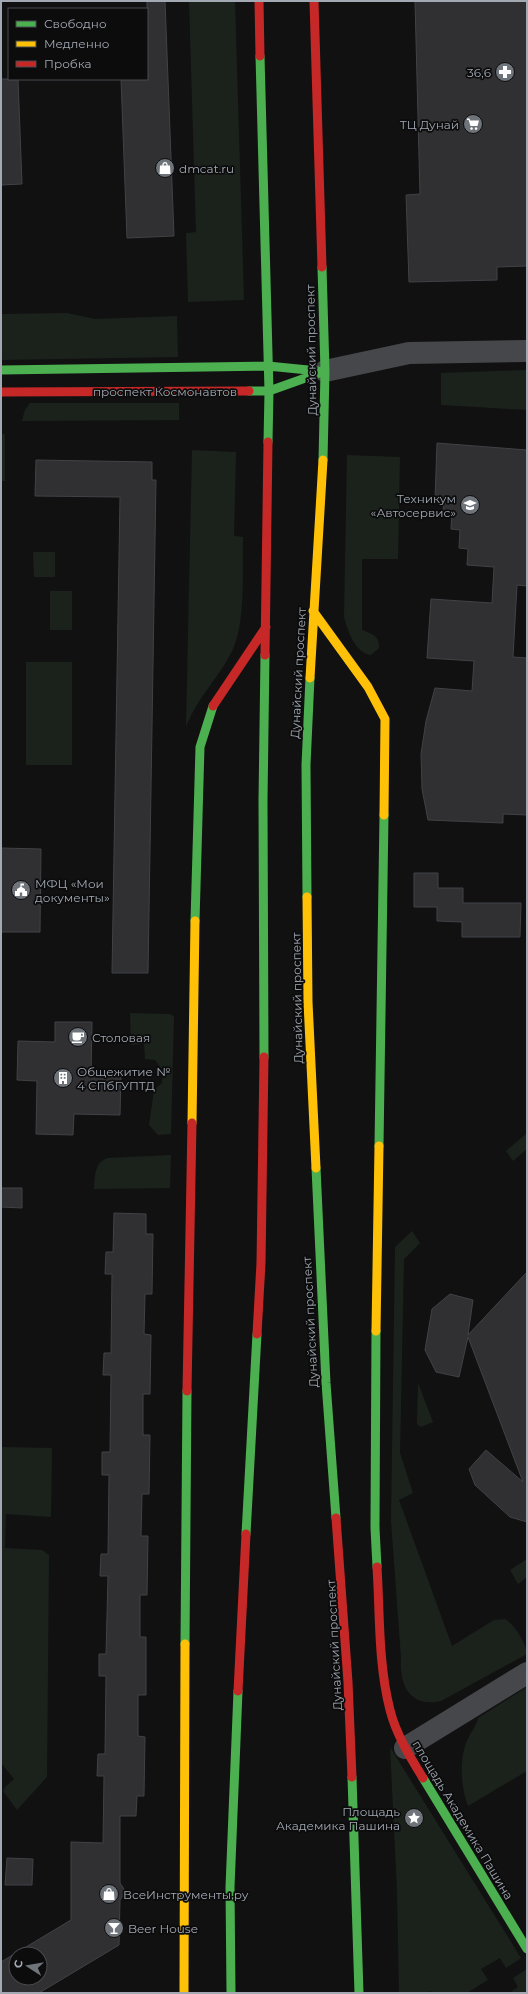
<svg xmlns="http://www.w3.org/2000/svg" width="528" height="1994" font-family="Montserrat,sans-serif">
<rect width="100%" height="100%" fill="#111112"/>
<path fill="#1b221c" d="M 189,1 L 235,1 L 244,300 L 188,302 L 186,233 L 196,232 Z
M 67,313 L 95,319 L 177,316 L 178,357 L 1,360 L 1,314 Z
M 527,370 L 527,410 L 441,405 L 441,373 Z
M 30,403 L 179,403 L 179,420 L 22,421 L 25,410 Z
M 1,434 L 5,434 L 5,481 L 1,481 Z
M 192,450 L 236,452 L 234,536 L 243,537 C 242,569 246,620 233,649 C 220,677 198,696 186,727 Z
M 347,455 L 400,457 L 398,559 L 362,559 L 362,630 C 372,634 380,636 379,648 L 371,655 C 355,653 347,630 344,616 Z
M 33,552 L 55,552 L 55,577 L 34,577 Z
M 50,591 L 72,591 L 72,630 L 50,630 Z
M 26,662 L 72,662 L 72,765 L 26,765 Z
M 130,1013 L 170,1014 L 174,1016 L 171,1134 L 158,1135 L 149,1125 L 154,1090 L 162,1083 L 163,1071 L 155,1060 L 145,1059 L 144,1044 L 131,1045 Z
M 527,1133 L 527,1149 L 513,1161 L 506,1151 Z
M 171,1155 L 170,1188 L 94,1189 C 95,1176 94,1164 107,1158 Z
M 412,1231 L 420,1243 L 404,1259 L 400,1453 L 413,1493 L 399,1500 L 452,1646 L 494,1620 L 505,1619 C 514,1624 526,1643 527,1654 L 441,1701 C 410,1708 399,1685 401,1658 L 391,1521 L 395,1247 Z
M 418,1383 L 433,1422 L 421,1427 L 417,1424 Z
M 1,1447 L 52,1448 L 51,1517 L 6,1514 L 5,1548 L 42,1550 L 49,1555 L 47,1777 L 17,1810 L 3,1791 L 5,1787 L 14,1779 L 1,1763 Z
M 527,1559 L 527,1577 L 518,1584 L 510,1570 Z
M 527,1687 L 527,1771 L 468,1806 C 461,1787 459,1763 466,1743 C 470,1733 476,1727 478,1718 Z
M 390,1747 L 521,1958 L 506,1968 L 500,1958 L 481,1969 L 488,1980 L 467,1993 L 432,1993 L 431,1991 L 427,1993 L 399,1993 L 397,1890 Z
M 527,1969 L 527,1993 L 509,1993 L 518,1987 L 513,1978 Z"/>
<path fill="#303032" stroke="#404246" fill-rule="evenodd" d="M 147,1 L 165,1 L 174,236 L 127,238 L 121,79 L 147,79 Z
M 415,1 L 527,1 L 527,266 L 497,267 L 497,280 L 409,282 L 406,195 L 420,194 Z
M 1,79 L 18,79 L 22,184 L 1,185 Z
M 437,443 L 527,450 L 527,586 L 517,585 L 513,657 L 527,658 L 527,815 L 503,814 L 503,823 L 428,820 L 422,789 L 421,754 L 426,721 L 435,688 L 472,691 L 474,661 L 427,658 L 431,599 L 492,603 L 494,567 L 467,565 L 468,549 L 459,548 L 460,530 L 451,529 L 452,512 L 443,511 L 444,500 L 435,500 Z
M 36,460 L 152,462 L 152,480 L 156,480 L 148,973 L 112,973 L 120,497 L 35,496 Z
M 1,848 L 41,849 L 40,932 L 1,932 Z
M 414,873 L 438,873 L 438,888 L 463,888 L 463,903 L 521,903 L 520,937 L 462,937 L 462,922 L 437,921 L 437,907 L 414,907 Z
M 55,1022 L 92,1022 L 91,1075 L 121,1075 L 120,1115 L 74,1114 L 73,1135 L 36,1134 L 37,1081 L 17,1080 L 18,1041 L 55,1042 Z
M 1,1188 L 22,1188 L 22,1208 L 1,1207 Z
M 114,1213 L 146,1214 L 146,1234 L 153,1234 L 152,1294 L 145,1294 L 144,1334 L 151,1335 L 150,1394 L 143,1394 L 143,1435 L 150,1435 L 149,1494 L 142,1494 L 141,1536 L 148,1536 L 147,1595 L 140,1595 L 140,1637 L 146,1637 L 146,1695 L 138,1695 L 138,1736 L 145,1737 L 144,1796 L 137,1796 L 136,1816 L 120,1816 L 120,1883 L 124,1889 L 124,1894 L 120,1900 L 119,1945 L 39,1993 L 1,1993 L 1,1962 L 71,1920 L 71,1842 L 103,1843 L 104,1776 L 97,1776 L 98,1754 L 105,1754 L 106,1676 L 99,1676 L 99,1654 L 106,1654 L 108,1576 L 100,1576 L 101,1554 L 108,1554 L 109,1475 L 102,1475 L 102,1452 L 110,1452 L 111,1375 L 103,1375 L 104,1353 L 111,1353 L 112,1274 L 105,1274 L 106,1252 L 113,1252 ZM 16,1954 L 40,1954 L 40,1978 L 16,1978 Z
M 527,1272 L 527,1522 L 510,1517 L 475,1485 L 469,1469 L 486,1450 L 523,1482 L 468,1337 L 459,1377 L 436,1372 L 425,1350 L 432,1309 L 450,1294 L 473,1300 L 468,1335 Z
M 7,1858 L 33,1859 L 32,1885 L 5,1885 Z"/>
<g fill="none" stroke-linecap="round" stroke-linejoin="round">
<path stroke="#46474a" stroke-width="22" d="M 325,371 L 409,353 L 527,351
M 405,1748 L 527,1673"/>
<path stroke="#4caf50" stroke-width="9" d="M 260,56 L 269,391 L 268,442
M 322,267 L 325,371 L 323,460
M 1,370 L 268,366 L 318,371
M 249,391 L 269,391 L 325,371
M 307,897 L 306,765 L 310,678
M 195,921 L 200,747 L 213,706
M 264,1057 L 263,800 L 265,655
M 379,1146 L 384,815
M 316,1168 L 326,1383 L 336,1518
M 376,1331 L 375,1528 L 377,1567
M 246,1534 L 257,1334
M 185,1644 L 187,1391
M 352,1777 L 359,1993
M 423,1778 L 527,1949
M 231,1993 L 230,1887 L 238,1691"/>
<path stroke="#ffc107" stroke-width="9" d="M 313,611 L 368,687 L 385,719 L 384,815
M 310,678 L 323,460
M 307,897 L 308,1002 L 316,1168
M 192,1123 L 195,921
M 376,1331 L 379,1146
M 184,1993 L 185,1644"/>
<path stroke="#c62828" stroke-width="9" d="M 259,1 L 260,56
M 314,1 L 322,267
M 1,392 L 249,391
M 265,655 L 268,442
M 213,706 L 266,627
M 257,1334 L 261,1263 L 264,1057
M 187,1391 L 192,1123
M 336,1518 L 348,1682 L 352,1777
M 377,1567 C 380,1614 378,1663 390,1710 C 396,1734 410,1757 423,1778
M 238,1691 L 246,1534"/>
</g>
<defs>
<g id="pharmacy-disc" transform="scale(1)"><circle r="9.5" fill="#6f747b" stroke="#0c0c0d"/><path d="M-2-6h4v4h4v4h-4v4h-4v-4h-4v-4h4Z" fill="#fff"/></g>
<g id="supermarket-disc" transform="scale(1)"><circle r="9.5" fill="#6f747b" stroke="#0c0c0d"/><path d="M-6-5.5h2.5l.6 2H6L4.5 2H-2.5L-4.4-4H-6ZM-1.5 3.2a1.3 1.3 0 1 0 .1 0ZM3 3.2a1.3 1.3 0 1 0 .1 0Z" fill="#fff"/></g>
<g id="shop-disc" transform="scale(1)"><circle r="9.5" fill="#6f747b" stroke="#0c0c0d"/><path d="M-5-2.5h2.3a2.7 3.5 0 0 1 5.4 0H5L5.5 6h-11ZM-1.5-2.5h3a1.5 2.3 0 0 0-3 0Z" fill="#fff"/></g>
<g id="university-disc" transform="scale(1)"><circle r="9.5" fill="#6f747b" stroke="#0c0c0d"/><path d="M0-5L7-2L0 1L-7-2ZM-4 1L0 2.5L4 1V4Q0 6-4 4Z" fill="#fff"/></g>
<g id="civic-disc" transform="scale(1)"><circle r="9.5" fill="#6f747b" stroke="#0c0c0d"/><path d="M-.6-6.5H3V-4.5H.6V-3L4-1V1h2V6H-6V1h2V-1L-.6-3ZM-1.2 2.5V6h2.4V2.5Z" fill="#fff"/></g>
<g id="cafe-disc" transform="scale(1)"><circle r="9.5" fill="#6f747b" stroke="#0c0c0d"/><path d="M-5.5-4.5H6V0H3Q3 3.5 0 3.5H-2.5Q-5.5 3.5-5.5 0ZM3-3.2v2h1.7v-2ZM-6 4.5H4V6H-6Z" fill="#fff"/></g>
<g id="building-disc" transform="scale(1)"><circle r="9.5" fill="#6f747b" stroke="#0c0c0d"/><path d="M-4-6H4V6H1V3H-1V6H-4ZM-2.5-4.3h1.7v1.8h-1.7ZM.8-4.3h1.7v1.8H.8ZM-2.5-1h1.7V.8h-1.7ZM.8-1h1.7V.8H.8Z" fill="#fff"/></g>
<g id="sight-disc" transform="scale(1)"><circle r="9.5" fill="#6f747b" stroke="#0c0c0d"/><path d="M0-6L1.8-2.2L6-1.7L2.9 1.2L3.7 5.4L0 3.3L-3.7 5.4L-2.9 1.2L-6-1.7L-1.8-2.2Z" fill="#fff"/></g>
<g id="bar-disc" transform="scale(1)"><circle r="9.5" fill="#6f747b" stroke="#0c0c0d"/><path d="M-6-5H6L.8 .8V4.5H3.5V6h-7V4.5H-.8V.8Z" fill="#fff"/></g>
</defs>
<g fill-rule="evenodd">
<use href="#pharmacy-disc" x="505" y="72"/>
<use href="#supermarket-disc" x="473" y="124"/>
<use href="#shop-disc" x="165" y="168"/>
<use href="#university-disc" x="470" y="505"/>
<use href="#civic-disc" x="21" y="890"/>
<use href="#cafe-disc" x="78" y="1037"/>
<use href="#building-disc" x="63" y="1078"/>
<use href="#sight-disc" x="414" y="1818"/>
<use href="#shop-disc" x="109" y="1894"/>
<use href="#bar-disc" x="114" y="1928"/>
</g>
<g text-anchor="middle" dominant-baseline="central" stroke-width="3.5" stroke-linejoin="round" paint-order="stroke">
<g font-size="12" fill="#a2a9b3" stroke="#0c0c0d" text-anchor="start">
<text x="491" y="72" text-anchor="end">36,6</text>
<text x="459" y="124" text-anchor="end">ТЦ Дунай</text>
<text x="179" y="168">dmcat.ru</text>
<text x="456" y="498" text-anchor="end">Техникум<tspan x="456" dy="14">«Автосервис»</tspan></text>
<text x="35" y="883">МФЦ «Мои<tspan x="35" dy="14">документы»</tspan></text>
<text x="92" y="1037">Столовая</text>
<text x="77" y="1071">Общежитие №<tspan x="77" dy="14">4 СПбГУПТД</tspan></text>
<text x="400" y="1811" text-anchor="end">Площадь<tspan x="400" dy="14">Академика Пашина</tspan></text>
<text x="123" y="1894">ВсеИнструменты.ру</text>
<text x="128" y="1928">Beer House</text>
</g>
<g font-size="12" fill="#a2a9b3" stroke="#0c0c0d">
<text transform="translate(311 350) rotate(-91)">Дунайский проспект</text>
<text x="165" y="391">проспект Космонавтов</text>
<text transform="translate(298 673) rotate(-87)">Дунайский проспект</text>
<text transform="translate(297 998) rotate(-91)">Дунайский проспект</text>
<text transform="translate(310 1322) rotate(-93)">Дунайский проспект</text>
<text transform="translate(334 1645) rotate(-93)">Дунайский проспект</text>
<text transform="translate(463 1820) rotate(59)">площадь Академика Пашина</text>
</g>
</g>
<rect width="528" height="1994" fill="none" stroke="#a2a9b3" stroke-width="4"/>
<rect x="8" y="8" width="140" height="72" fill="#0c0c0d" stroke="#484b4f"/>
<rect x="16" y="21" width="20" height="6" fill="#4caf50" stroke="#484b4f"/>
<text x="44" y="28" font-size="12" fill="#a2a9b3">Свободно</text>
<rect x="16" y="41" width="20" height="6" fill="#ffc107" stroke="#484b4f"/>
<text x="44" y="48" font-size="12" fill="#a2a9b3">Медленно</text>
<rect x="16" y="61" width="20" height="6" fill="#c62828" stroke="#484b4f"/>
<text x="44" y="68" font-size="12" fill="#a2a9b3">Пробка</text>
<g transform="translate(28 1966) rotate(282)"><circle r="19" fill="#0c0c0d" stroke="#484b4f"/>
<path d="M0-3L7 15L0 10L-7 15Z" fill="#6f747b"/>
<text y="-6" font-size="11" font-weight="bold" text-anchor="middle" fill="#a2a9b3">С</text>
</g>
</svg>
